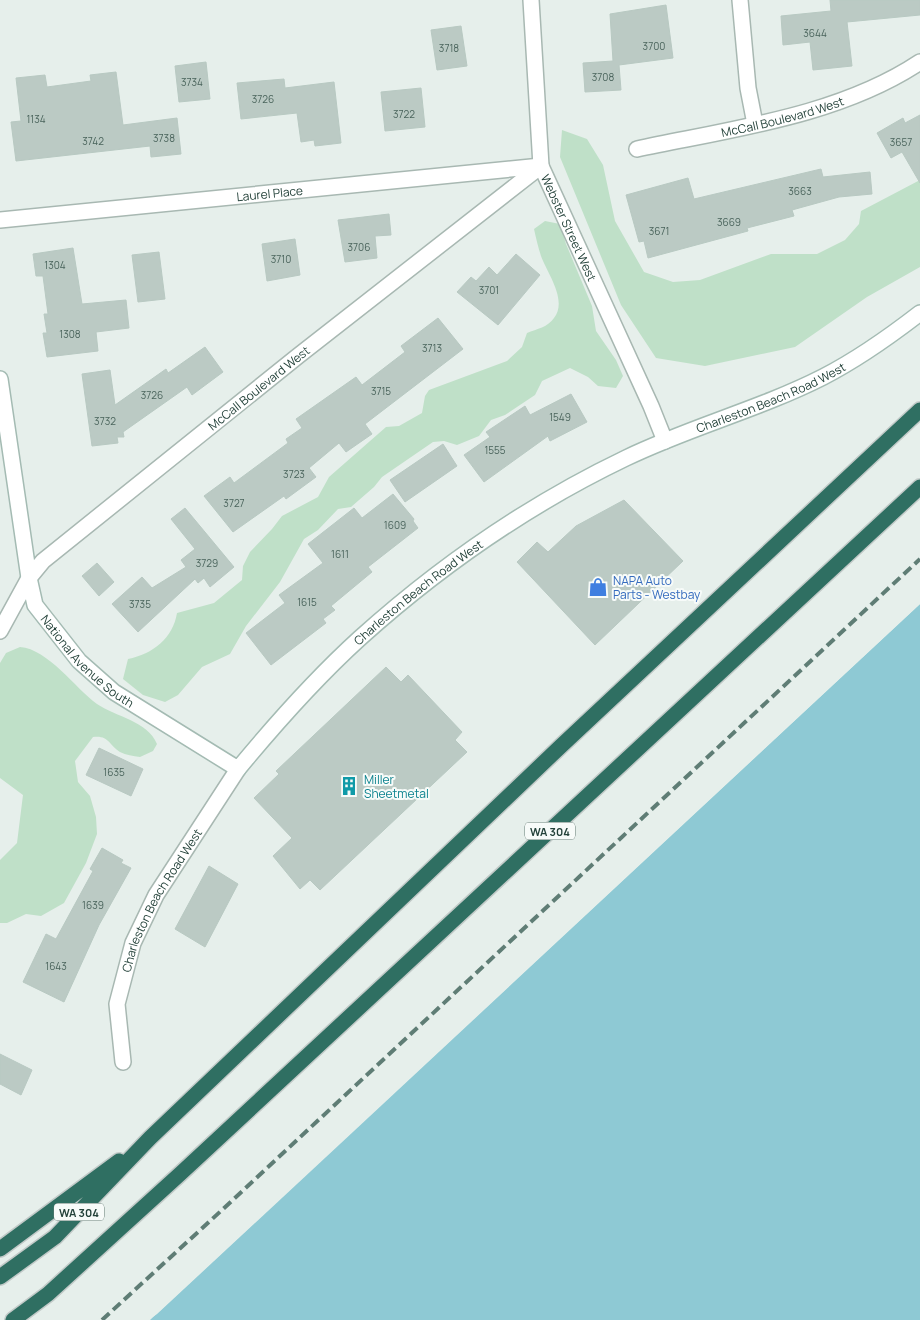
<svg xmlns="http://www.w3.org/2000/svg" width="920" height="1320" font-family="Manrope,sans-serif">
<rect width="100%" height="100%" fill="#e6efeb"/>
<path fill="#bfe0c8" d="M 562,130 L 587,139 L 603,165 L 615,221 L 644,272 L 673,282 L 700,280 L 771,254 L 817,254 L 845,240 L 859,224 L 861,211 L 920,180 L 920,267 L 867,297 L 795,347 L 705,366 L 656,358 L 621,305 L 560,157 Z
M 545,221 L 560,224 L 566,244 L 592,306 L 596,331 L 616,360 L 623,376 L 616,388 L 598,386 L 588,377 L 570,368 L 542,381 L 535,395 L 505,415 L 491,420 L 479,436 L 457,445 L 444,441 L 433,442 L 382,477 L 374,487 L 351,507 L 338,509 L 318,530 L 304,539 L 280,582 L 246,626 L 230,654 L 202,667 L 178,695 L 165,702 L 143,695 L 123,679 L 128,659 C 153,654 173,638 177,613 L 214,603 L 242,580 L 243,566 L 250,552 L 272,529 L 282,516 L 318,497 L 329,477 L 386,427 L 399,426 L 422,413 L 425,396 L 429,390 L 507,361 L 522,347 L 527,333 C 537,329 548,327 554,318 C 568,300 547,273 541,256 C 538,247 536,238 534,229 Z
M 20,647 C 48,649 75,688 97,704 C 116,717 148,721 157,744 L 153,751 L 140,757 C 133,756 126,755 120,752 C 109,745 109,735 93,737 L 75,761 L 78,782 L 90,796 L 96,817 L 97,834 L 86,863 L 64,903 L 41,916 L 26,914 L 7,923 L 0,923 L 0,860 L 17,843 L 23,795 L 0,778 L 0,663 L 6,653 Z"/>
<path fill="#8ec9d4" d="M 920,604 L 920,1320 L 150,1320 Z"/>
<path fill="#e6efeb" d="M 920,602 L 920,604 L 354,1131 L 157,1314 L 148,1320 Z"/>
<path fill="#bbcac4" stroke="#b8c9c2" d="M 830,0 L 920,0 L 920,15 L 847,22 L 852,66 L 813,70 L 810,42 L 783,45 L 781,16 L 831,11 Z
M 666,5 L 673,58 L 619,65 L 621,90 L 585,92 L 583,63 L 613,61 L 610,14 Z
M 461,26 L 467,66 L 437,70 L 431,30 Z
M 206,62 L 210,99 L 179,102 L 175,66 Z
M 116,72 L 123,125 L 177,118 L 181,154 L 151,157 L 150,146 L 16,161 L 11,122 L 21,121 L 16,78 L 45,75 L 47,87 L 91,81 L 90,75 Z
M 284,79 L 285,88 L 334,82 L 341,143 L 315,146 L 314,140 L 301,142 L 297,113 L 241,119 L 237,83 Z
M 421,88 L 425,127 L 385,131 L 381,92 Z
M 920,115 L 920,183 L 902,152 L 891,158 L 877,133 L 903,118 L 905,123 Z
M 821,169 L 823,177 L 870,172 L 872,194 L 839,197 L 792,210 L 794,216 L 747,228 L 748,231 L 648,258 L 644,241 L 639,242 L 626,195 L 688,178 L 694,199 Z
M 389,214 L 391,235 L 375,236 L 377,258 L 345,262 L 338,220 Z
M 295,239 L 300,275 L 267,281 L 262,244 Z
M 73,248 L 82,304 L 126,300 L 129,328 L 96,332 L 98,351 L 47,357 L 43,333 L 47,333 L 44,314 L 48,314 L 43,276 L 36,276 L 33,254 Z
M 159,252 L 165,299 L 138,302 L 132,255 Z
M 516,254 L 540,275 L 498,325 L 457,292 L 471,277 L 476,281 L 489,267 L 497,275 Z
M 438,318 L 463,349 L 365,424 L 372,434 L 346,452 L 339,443 L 309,468 L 316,477 L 286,499 L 284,496 L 233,532 L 204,496 L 230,477 L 234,483 L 288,443 L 286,439 L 302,428 L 296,419 L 356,377 L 362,385 L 405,352 L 401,346 Z
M 205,347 L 223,372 L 192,395 L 187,387 L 123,432 L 124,437 L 117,437 L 118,443 L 92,446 L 82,374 L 110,370 L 115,405 L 166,369 L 168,373 Z
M 571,394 L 587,422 L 550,441 L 548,436 L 484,482 L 464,455 L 490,437 L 486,432 L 525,406 L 530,415 Z
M 443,444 L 457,466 L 405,502 L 390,480 Z
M 393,494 L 414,519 L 413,521 L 418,528 L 368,567 L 372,572 L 331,606 L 335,610 L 323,619 L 326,623 L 271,665 L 246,633 L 285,603 L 279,595 L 323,563 L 308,544 L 354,508 L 362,518 Z
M 624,500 L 683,561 L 595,645 L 517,562 L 537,542 L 548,552 L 576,526 Z
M 185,508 L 234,567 L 210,587 L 204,578 L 198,583 L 195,579 L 138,632 L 112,604 L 142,577 L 152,588 L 186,567 L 181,560 L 195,549 L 171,519 Z
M 97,563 L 114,582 L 99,596 L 82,576 Z
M 386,667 L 401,682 L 408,675 L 462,732 L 455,740 L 467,752 L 320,890 L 310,880 L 300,889 L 273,856 L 292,838 L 254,798 L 279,774 L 276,771 Z
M 99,748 L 143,769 L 131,796 L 86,775 Z
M 102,848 L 123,860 L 121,863 L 131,868 L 99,925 L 64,1002 L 23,982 L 46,934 L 56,939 L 93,871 L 90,869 Z
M 209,866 L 238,884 L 205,947 L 175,929 Z
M 0,1054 L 32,1070 L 21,1095 L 0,1084 Z"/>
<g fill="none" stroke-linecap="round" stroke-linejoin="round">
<g stroke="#a8b8b2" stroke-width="18">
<g id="minor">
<path id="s1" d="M 531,0 L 541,166 L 651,406 L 665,441"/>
<path d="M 740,0 L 748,88 L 755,124"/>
<path id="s2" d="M 637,149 C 731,129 839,116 920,62"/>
<path id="s3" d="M 0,220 L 541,166"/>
<path id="s4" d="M 0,631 L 29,578 L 43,561 L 298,356 L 541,166"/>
<path id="s5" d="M 123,1062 L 117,1004 L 133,943 L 156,895 L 238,769"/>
</g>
</g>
<g stroke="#a4bbb3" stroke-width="18">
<g id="secondary">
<path id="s6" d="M 0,379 L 29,578 L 35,605 L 79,661 L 114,692 L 238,769 C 276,723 316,678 360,638 C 439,567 530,504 626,458 C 690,427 760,409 823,377 C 858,359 889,337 920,313"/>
</g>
</g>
<g stroke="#c2cac8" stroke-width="18">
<path id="motorway" d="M 0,1249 L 119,1161
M 0,1277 L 55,1237 L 150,1138 L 561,746 L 920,410
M 13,1320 L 48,1294 L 180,1174 L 920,487"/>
</g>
<use href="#minor" stroke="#fff" stroke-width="15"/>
<use href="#secondary" stroke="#fff" stroke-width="15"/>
<use href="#motorway" stroke="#2f6f62" stroke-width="15"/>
<path stroke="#5f7d75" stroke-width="4" stroke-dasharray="10 5" stroke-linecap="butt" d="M 102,1320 L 222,1210 L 920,559"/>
</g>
<defs>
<g id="shop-bare" transform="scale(1.5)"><path d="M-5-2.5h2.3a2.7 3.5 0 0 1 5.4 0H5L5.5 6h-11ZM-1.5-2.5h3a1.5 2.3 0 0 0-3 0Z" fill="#3f7fe0" stroke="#f7fbf9" stroke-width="2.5" paint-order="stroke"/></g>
<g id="building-bare" transform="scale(1.5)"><path d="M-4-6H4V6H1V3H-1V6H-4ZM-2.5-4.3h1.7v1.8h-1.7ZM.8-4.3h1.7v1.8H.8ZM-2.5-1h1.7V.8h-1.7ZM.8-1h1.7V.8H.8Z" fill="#0f9aa8" stroke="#f7fbf9" stroke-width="2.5" paint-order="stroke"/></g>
</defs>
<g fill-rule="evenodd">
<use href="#shop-bare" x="598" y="587"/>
<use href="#building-bare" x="349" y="786"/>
</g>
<g text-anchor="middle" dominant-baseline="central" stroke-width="4" stroke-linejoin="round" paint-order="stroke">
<g font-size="10" fill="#4a645c">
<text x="815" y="33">3644</text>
<text x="654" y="46">3700</text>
<text x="449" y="48">3718</text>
<text x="603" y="77">3708</text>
<text x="192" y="82">3734</text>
<text x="263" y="99">3726</text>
<text x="404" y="114">3722</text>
<text x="36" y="119">1134</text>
<text x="164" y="138">3738</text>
<text x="93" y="141">3742</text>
<text x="901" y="142">3657</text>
<text x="800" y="191">3663</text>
<text x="729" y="222">3669</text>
<text x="659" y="231">3671</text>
<text x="359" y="247">3706</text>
<text x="281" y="259">3710</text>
<text x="55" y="265">1304</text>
<text x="489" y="290">3701</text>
<text x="70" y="334">1308</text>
<text x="432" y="348">3713</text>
<text x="381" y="391">3715</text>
<text x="152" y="395">3726</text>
<text x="560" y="417">1549</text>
<text x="105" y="421">3732</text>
<text x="495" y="450">1555</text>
<text x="294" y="474">3723</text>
<text x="234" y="503">3727</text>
<text x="395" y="525">1609</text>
<text x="340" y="554">1611</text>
<text x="207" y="563">3729</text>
<text x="307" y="602">1615</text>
<text x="140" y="604">3735</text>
<text x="114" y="772">1635</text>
<text x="93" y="905">1639</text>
<text x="56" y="966">1643</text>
</g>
<g fill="#f7fbf9" stroke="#637a73" stroke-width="1">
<rect x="525" y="822.5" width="50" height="17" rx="4"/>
<rect x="54" y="1203.5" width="50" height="17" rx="4"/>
</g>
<g font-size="11" font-weight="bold" fill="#24423a">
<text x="550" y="831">WA 304</text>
<text x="79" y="1212">WA 304</text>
</g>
<g font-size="12" fill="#24423a" stroke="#f7fbf9">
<text stroke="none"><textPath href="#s2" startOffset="149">McCall Boulevard West</textPath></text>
<text stroke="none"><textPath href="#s3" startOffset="271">Laurel Place</textPath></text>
<text stroke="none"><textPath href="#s1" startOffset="234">Webster Street West</textPath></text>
<text stroke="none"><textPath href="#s4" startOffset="359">McCall Boulevard West</textPath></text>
<text stroke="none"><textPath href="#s6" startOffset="1151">Charleston Beach Road West</textPath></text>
<text stroke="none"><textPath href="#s6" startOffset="746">Charleston Beach Road West</textPath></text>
<text stroke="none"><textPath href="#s6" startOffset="306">National Avenue South</textPath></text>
<text stroke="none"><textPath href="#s5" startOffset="172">Charleston Beach Road West</textPath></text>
</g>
<g font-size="12" fill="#366cbe" stroke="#f7fbf9" text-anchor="start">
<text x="613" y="580">NAPA Auto<tspan x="613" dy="14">Parts - Westbay</tspan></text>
</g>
<g font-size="12" fill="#0d838f" stroke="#f7fbf9" text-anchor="start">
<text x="364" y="779">Miller<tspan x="364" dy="14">Sheetmetal</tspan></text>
</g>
</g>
</svg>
